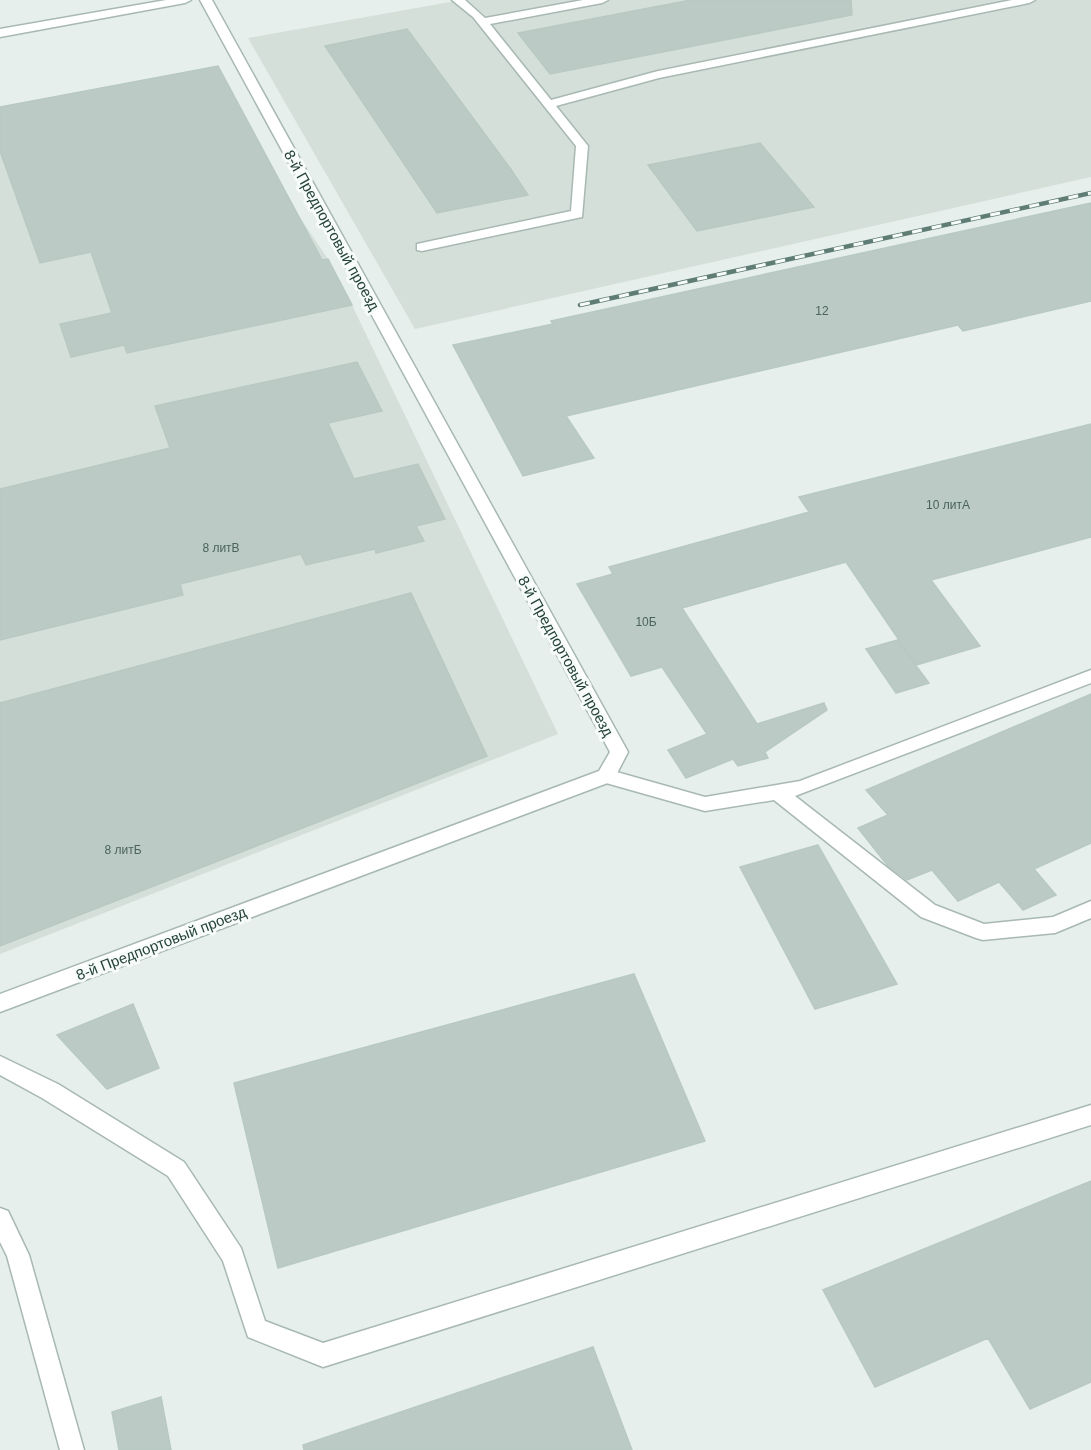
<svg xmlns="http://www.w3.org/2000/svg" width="1091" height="1450" font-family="Arial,sans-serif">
<rect width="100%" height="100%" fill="#e6efeb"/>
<path fill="#d4dfda" d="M 461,0 L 1091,0 L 1091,177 L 415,329 L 248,38 Z
M 218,66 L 295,210 L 328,259 L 352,305 L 558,734 L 0,954 L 0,107 Z"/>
<path fill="#bbcac4" stroke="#b8c9c2" stroke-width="1.5" d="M 691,0 L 851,0 L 852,15 L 550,74 L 518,33 Z
M 407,29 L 510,168 L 528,195 L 437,213 L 325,46 Z
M 218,66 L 322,260 L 328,259 L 352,305 L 127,353 L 124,345 L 71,357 L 60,324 L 112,313 L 91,252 L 40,263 L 0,151 L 0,107 Z
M 760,143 L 814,207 L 697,231 L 648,165 Z
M 1091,203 L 1091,301 L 963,331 L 958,325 L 566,416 L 594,458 L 523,476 L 453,345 L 553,324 L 551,321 Z
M 357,362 L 382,411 L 328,423 L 354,479 L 418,464 L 445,519 L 416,526 L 424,541 L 376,553 L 375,549 L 306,565 L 301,554 L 180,584 L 183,595 L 0,640 L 0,489 L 170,448 L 155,406 Z
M 1091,424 L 1091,537 L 931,580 L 980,646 L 916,665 L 846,562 L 682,608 L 757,724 L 824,703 L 827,710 L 765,752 L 768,758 L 738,766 L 733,759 L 686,778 L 668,750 L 707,734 L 662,667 L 631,676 L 577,584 L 613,574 L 609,567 L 809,512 L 799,497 Z
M 411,593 L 487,756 L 0,946 L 0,703 Z
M 897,640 L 929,683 L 896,693 L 866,649 Z
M 1091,694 L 1091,843 L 1034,869 L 1056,895 L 1023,910 L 999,882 L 958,901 L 932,870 L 907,880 L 888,866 L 858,828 L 888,815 L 866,790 Z
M 818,845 L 897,984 L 815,1009 L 740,867 Z
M 634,974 L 705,1141 L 278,1268 L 234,1083 Z
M 133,1004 L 159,1068 L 107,1089 L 57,1035 Z
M 1091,1181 L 1091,1382 L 1030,1409 L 988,1338 L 875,1387 L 823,1290 Z
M 593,1347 L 632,1450 L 304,1450 L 303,1445 Z
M 161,1397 L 171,1450 L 119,1450 L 112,1412 Z"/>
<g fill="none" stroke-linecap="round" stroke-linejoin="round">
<g stroke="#a8b8b2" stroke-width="3">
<path id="service" d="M 452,0 L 465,0 L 485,18 L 583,0 L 608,0 L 602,3 L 490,24 L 551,100 L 658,71 L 1012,0 L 1035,0 L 1029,3 L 659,78 L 556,106 L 588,146 L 582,217 L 422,251 L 417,250 L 417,244 L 571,211 L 576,146 L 473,17 Z
M 1091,670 L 1091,683 L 795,796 L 935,905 L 984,924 L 1053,917 L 1091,901 L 1091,918 L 1055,933 L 983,940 L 976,938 L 921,917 L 774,800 L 705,811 L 599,781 L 597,776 L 599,771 L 606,769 L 705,797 L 800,781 Z
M 0,1056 L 58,1084 L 184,1162 L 241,1248 L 265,1321 L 323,1343 L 1091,1105 L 1091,1125 L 323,1367 L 248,1337 L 223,1261 L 168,1176 L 42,1098 L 0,1075 Z
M 0,1208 L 8,1211 L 29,1255 L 84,1450 L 60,1450 L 7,1256 L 0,1242 Z"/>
</g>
<g stroke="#a8b8b2" stroke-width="3">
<path id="minor" d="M 166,0 L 191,0 L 185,3 L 0,37 L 0,29 Z
M 200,0 L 212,0 L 628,752 L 613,781 L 0,1012 L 0,994 L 599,771 L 610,752 Z"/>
</g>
<use href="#service" fill="#fff" fill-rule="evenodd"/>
<use href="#minor" fill="#fff" fill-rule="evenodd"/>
<g stroke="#5f7d75" stroke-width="4.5">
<path id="rail" d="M 580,305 L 1091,193"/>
</g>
<use href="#rail" stroke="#f7fbf9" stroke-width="3" stroke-dasharray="10" stroke-linecap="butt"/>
</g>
<g text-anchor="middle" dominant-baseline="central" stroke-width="6" stroke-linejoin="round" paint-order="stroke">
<g font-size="12" fill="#4a645c">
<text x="822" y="311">12</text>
<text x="948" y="505">10 литА</text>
<text x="221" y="548">8 литВ</text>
<text x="646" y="622">10Б</text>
<text x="123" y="850">8 литБ</text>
</g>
<g font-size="15" fill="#24423a" stroke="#f7fbf9">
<text transform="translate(332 230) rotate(61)">8-й Предпортовый проезд</text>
<text transform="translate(566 656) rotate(61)">8-й Предпортовый проезд</text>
<text transform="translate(161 943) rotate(-21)">8-й Предпортовый проезд</text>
</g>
</g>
</svg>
